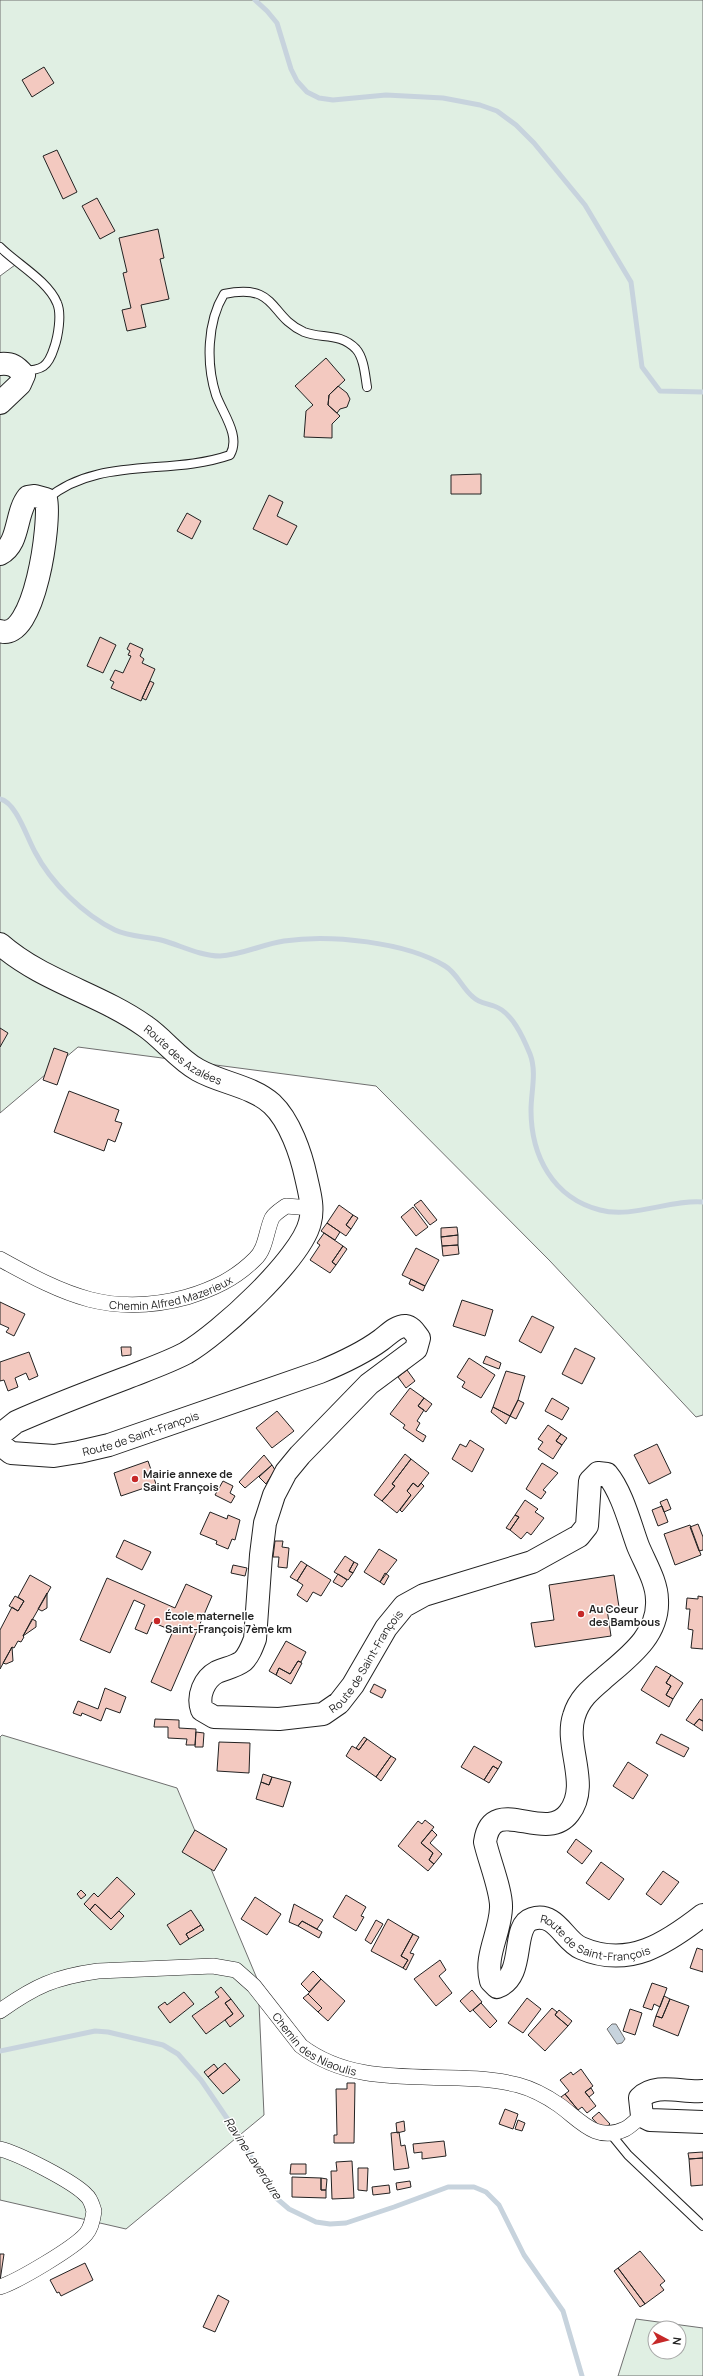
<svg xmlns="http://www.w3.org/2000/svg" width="703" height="2376" font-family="Manrope,sans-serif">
<rect width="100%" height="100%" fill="#fff"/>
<path fill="#e0efe3" stroke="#6f6f6f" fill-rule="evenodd" d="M 0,0 L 703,0 L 703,1415 L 696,1417 L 550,1261 L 376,1086 L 78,1047 L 0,1113 L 0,276 L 15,265 L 0,253 Z
M 2,1735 L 177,1788 L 258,1981 L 264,2115 L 126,2229 L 0,2200 L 0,1737 Z
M 636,2319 L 703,2328 L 703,2376 L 618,2376 ZM 655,2328 L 679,2328 L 679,2352 L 655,2352 Z"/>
<path fill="#c7d3dd" stroke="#6f6f6f" d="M 612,2024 L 616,2024 L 625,2039 L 622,2043 L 617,2044 L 607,2029 Z"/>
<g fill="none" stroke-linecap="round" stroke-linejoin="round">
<path stroke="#c7d3dd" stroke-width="5" d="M 255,0 L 267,11 L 277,23 L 291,69 L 297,81 L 307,92 L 319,98 L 333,100 L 386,95 L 443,98 L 480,105 L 497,111 L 516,125 L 534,143 L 585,205 L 631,282 L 642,367 L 660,391 L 703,392
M 0,799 C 16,802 27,838 35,852 C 51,883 84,915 115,930 C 130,937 145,936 161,940 C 180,945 200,956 220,956 C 242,955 263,944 284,941 C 330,934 406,942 445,966 C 457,973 462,988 473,997 C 479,1003 486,1003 494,1006 C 512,1012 523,1037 530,1054 C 537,1072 531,1092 531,1110 C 531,1156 553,1198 600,1210 C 631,1219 672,1199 703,1202
M 0,2051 L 95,2031 L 108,2032 L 163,2045 L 178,2054 L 201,2080 L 235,2130 L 275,2197 L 289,2209 L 316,2222 L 330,2224 L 346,2223 L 394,2207 L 448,2187 L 474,2187 L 486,2192 L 499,2205 L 524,2255 L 563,2311 L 582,2376"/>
</g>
<path fill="#f3c9c0" stroke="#222" d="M 44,67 L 54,83 L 32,97 L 22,80 Z
M 57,150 L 77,192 L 63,199 L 43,156 Z
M 97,198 L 115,231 L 100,239 L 82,206 Z
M 158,229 L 164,258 L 160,259 L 169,299 L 141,305 L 146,327 L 127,331 L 122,310 L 131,308 L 123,273 L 127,272 L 119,238 Z
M 326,358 L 345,380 L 329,395 L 328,405 L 340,416 L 332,424 L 332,438 L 304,437 L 306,411 L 313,405 L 295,386 Z
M 338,386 L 347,393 L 350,399 L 347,407 L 340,409 L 337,413 L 328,405 L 329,395 Z
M 481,474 L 481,494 L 451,494 L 451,475 Z
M 269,495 L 283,502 L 277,516 L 297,526 L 287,545 L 253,529 Z
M 187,513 L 201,521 L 192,539 L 177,531 Z
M 100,637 L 116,645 L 103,673 L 87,666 Z
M 130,643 L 143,649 L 140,656 L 144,659 L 142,663 L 155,669 L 141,701 L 111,688 L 114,682 L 110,680 L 115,670 L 123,673 L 131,656 L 128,655 L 130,651 L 127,649 Z
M 150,681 L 154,683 L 146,700 L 142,698 Z
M 0,1028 L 8,1033 L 0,1047 Z
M 54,1048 L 68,1053 L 57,1085 L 43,1080 Z
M 69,1091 L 119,1110 L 115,1121 L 122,1123 L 115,1142 L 108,1139 L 104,1151 L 54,1132 Z
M 421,1200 L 437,1220 L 430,1225 L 414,1205 Z
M 339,1205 L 353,1215 L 346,1225 L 351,1229 L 346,1236 L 327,1223 Z
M 413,1207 L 428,1227 L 416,1236 L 401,1217 Z
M 353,1215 L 358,1218 L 351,1229 L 346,1225 Z
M 327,1223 L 340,1232 L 335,1240 L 321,1231 Z
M 457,1227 L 458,1235 L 441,1237 L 441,1228 Z
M 324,1233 L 343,1246 L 332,1262 L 336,1265 L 330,1273 L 310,1260 L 320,1245 L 317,1243 Z
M 458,1235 L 458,1245 L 442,1246 L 441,1237 Z
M 458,1245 L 459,1254 L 443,1256 L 442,1246 Z
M 343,1246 L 347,1249 L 336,1265 L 332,1262 Z
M 416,1248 L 439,1260 L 425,1286 L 402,1275 Z
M 411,1279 L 425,1286 L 423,1291 L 409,1284 Z
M 462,1300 L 493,1310 L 485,1336 L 453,1326 Z
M 0,1302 L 25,1314 L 14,1336 L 6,1332 L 9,1328 L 0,1324 Z
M 532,1316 L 554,1327 L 541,1353 L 519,1341 Z
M 121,1347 L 131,1347 L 131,1355 L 122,1356 Z
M 575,1348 L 595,1358 L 582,1384 L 562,1374 Z
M 29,1352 L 38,1376 L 29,1380 L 26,1373 L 15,1378 L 18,1387 L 8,1391 L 4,1380 L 0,1381 L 0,1362 Z
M 486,1356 L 501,1363 L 499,1369 L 483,1363 Z
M 469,1358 L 495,1375 L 481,1398 L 462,1387 L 465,1382 L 457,1377 Z
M 407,1370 L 415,1381 L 406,1388 L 398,1377 Z
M 506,1371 L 525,1376 L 518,1400 L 510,1416 L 493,1407 Z
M 410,1388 L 424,1398 L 418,1406 L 424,1410 L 417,1421 L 420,1423 L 416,1430 L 426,1436 L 423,1442 L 403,1428 L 405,1425 L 390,1414 Z
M 424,1398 L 432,1404 L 426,1412 L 418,1406 Z
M 552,1398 L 569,1408 L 562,1420 L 545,1411 Z
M 518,1400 L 524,1403 L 516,1419 L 510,1416 Z
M 493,1407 L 510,1416 L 506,1424 L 491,1412 Z
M 277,1411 L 294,1431 L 272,1448 L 256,1428 Z
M 548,1425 L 561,1434 L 556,1441 L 562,1445 L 553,1459 L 538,1449 L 543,1442 L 538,1439 Z
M 561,1434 L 567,1438 L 562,1445 L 556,1441 Z
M 470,1440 L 484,1449 L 472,1472 L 452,1459 L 460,1444 L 466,1447 Z
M 657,1444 L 671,1473 L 649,1484 L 634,1455 Z
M 405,1454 L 411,1459 L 392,1484 L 395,1486 L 382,1501 L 374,1495 Z
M 264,1455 L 272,1465 L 245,1488 L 239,1482 Z
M 411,1459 L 429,1473 L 418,1487 L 413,1483 L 407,1491 L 411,1495 L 397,1513 L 382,1501 L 395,1486 L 392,1484 Z
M 148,1461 L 156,1484 L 121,1496 L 114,1473 Z
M 542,1463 L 558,1473 L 543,1490 L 546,1492 L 541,1499 L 526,1489 Z
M 272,1465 L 275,1470 L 266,1484 L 259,1477 Z
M 223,1481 L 233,1486 L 230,1493 L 235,1496 L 231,1503 L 215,1495 Z
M 413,1483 L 418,1487 L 421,1483 L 424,1486 L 402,1512 L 400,1510 L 411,1495 L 407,1491 Z
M 667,1499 L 671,1509 L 664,1512 L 660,1502 Z
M 525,1500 L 538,1509 L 535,1512 L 544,1518 L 531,1535 L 527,1532 L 521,1539 L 510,1530 L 519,1517 L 515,1515 Z
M 662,1506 L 668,1522 L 658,1526 L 652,1510 Z
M 210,1512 L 227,1519 L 228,1515 L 240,1520 L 235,1540 L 232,1539 L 228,1549 L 216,1544 L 217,1541 L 200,1534 Z
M 515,1515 L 519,1517 L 510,1530 L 506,1528 Z
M 698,1524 L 703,1537 L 703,1550 L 699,1551 L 690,1527 Z
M 690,1525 L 701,1555 L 675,1565 L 664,1534 Z
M 124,1540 L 151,1552 L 142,1570 L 116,1557 Z
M 275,1541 L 283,1541 L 282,1547 L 289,1548 L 287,1568 L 278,1567 L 279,1557 L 273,1557 Z
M 379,1549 L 397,1560 L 380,1582 L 364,1572 Z
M 345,1556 L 354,1562 L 349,1571 L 353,1573 L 348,1580 L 334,1572 Z
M 301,1561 L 307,1565 L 297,1581 L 290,1577 Z
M 354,1562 L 358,1564 L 353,1573 L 349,1571 Z
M 233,1565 L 247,1568 L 245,1576 L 231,1573 Z
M 307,1565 L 331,1580 L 321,1596 L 313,1592 L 307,1602 L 297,1595 L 303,1585 L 297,1581 Z
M 385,1573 L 389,1576 L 384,1585 L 380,1582 Z
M 338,1574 L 347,1580 L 342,1587 L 333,1582 Z
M 30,1575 L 51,1587 L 23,1636 L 24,1637 L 21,1642 L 18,1641 L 14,1648 L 12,1647 L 0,1669 L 0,1630 L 12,1607 L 18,1611 L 24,1601 L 18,1597 Z
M 614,1575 L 619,1607 L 607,1609 L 611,1636 L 535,1647 L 531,1623 L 554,1620 L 549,1585 Z
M 107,1578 L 175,1608 L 186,1584 L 212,1596 L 171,1691 L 151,1682 L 173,1631 L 152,1622 L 147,1634 L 135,1629 L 145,1605 L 134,1600 L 110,1653 L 80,1640 Z
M 47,1593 L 47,1608 L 42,1611 L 38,1609 Z
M 15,1596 L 24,1601 L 18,1611 L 9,1606 Z
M 698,1596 L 703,1597 L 703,1649 L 691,1648 L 693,1630 L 688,1629 L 690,1609 L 686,1609 L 687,1598 L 698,1599 Z
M 32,1619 L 36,1621 L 36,1627 L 23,1636 Z
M 286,1641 L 306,1652 L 301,1662 L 298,1661 L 290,1674 L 279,1668 L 276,1675 L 269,1671 Z
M 12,1647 L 13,1661 L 6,1664 L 3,1663 Z
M 298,1661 L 302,1663 L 291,1684 L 276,1675 L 279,1668 L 290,1674 Z
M 656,1666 L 671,1675 L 666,1683 L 671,1686 L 666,1695 L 673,1699 L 669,1707 L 641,1690 Z
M 671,1675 L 683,1683 L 673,1699 L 666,1695 L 671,1686 L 666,1683 Z
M 374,1684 L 386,1690 L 382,1698 L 370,1692 Z
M 105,1688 L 126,1697 L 120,1713 L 106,1708 L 101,1721 L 82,1713 L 81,1716 L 73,1713 L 78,1701 L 98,1709 Z
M 701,1699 L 703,1700 L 703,1721 L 699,1719 L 694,1725 L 686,1720 Z
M 155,1719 L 179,1720 L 179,1728 L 196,1729 L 195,1745 L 186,1745 L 187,1739 L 168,1738 L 168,1727 L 154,1727 Z
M 699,1719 L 703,1721 L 703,1731 L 694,1725 Z
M 196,1732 L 204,1733 L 203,1747 L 195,1747 Z
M 661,1734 L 689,1748 L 684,1757 L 656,1743 Z
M 364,1737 L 367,1739 L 359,1750 L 356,1748 Z
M 367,1739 L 391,1756 L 376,1777 L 346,1756 L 352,1746 L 359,1750 Z
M 219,1742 L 250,1743 L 249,1773 L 217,1771 Z
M 474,1746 L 502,1762 L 498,1769 L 493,1766 L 484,1780 L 461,1767 Z
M 391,1756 L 396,1759 L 381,1781 L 376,1777 Z
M 628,1762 L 648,1775 L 633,1799 L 613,1786 Z
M 493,1766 L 498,1769 L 489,1783 L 484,1780 Z
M 263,1774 L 272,1777 L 269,1785 L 261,1782 Z
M 272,1777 L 291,1782 L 283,1807 L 256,1799 L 261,1782 L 269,1785 Z
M 425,1820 L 434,1827 L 421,1843 L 433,1853 L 429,1860 L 434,1864 L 428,1871 L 398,1846 L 418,1821 L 422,1824 Z
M 195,1830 L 227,1849 L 214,1871 L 182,1852 Z
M 432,1830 L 437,1835 L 430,1843 L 442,1854 L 434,1864 L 429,1860 L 433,1853 L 421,1843 Z
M 576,1839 L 592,1851 L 582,1864 L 567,1852 Z
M 601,1862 L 624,1879 L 609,1900 L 586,1883 Z
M 663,1871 L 679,1882 L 661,1905 L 646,1894 Z
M 117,1877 L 135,1894 L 111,1919 L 95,1904 L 90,1910 L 84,1904 L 94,1893 L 98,1897 Z
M 81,1890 L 86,1895 L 81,1899 L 77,1894 Z
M 346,1895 L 366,1907 L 361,1916 L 364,1917 L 356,1931 L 333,1917 Z
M 255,1897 L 281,1914 L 267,1935 L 241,1919 Z
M 95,1904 L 111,1919 L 119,1911 L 124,1916 L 111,1930 L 90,1910 Z
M 294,1904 L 323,1920 L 317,1929 L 302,1921 L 298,1926 L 289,1922 Z
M 191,1910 L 201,1925 L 186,1934 L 189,1939 L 180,1945 L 167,1925 Z
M 388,1919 L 413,1934 L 401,1956 L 408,1960 L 403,1968 L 371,1951 Z
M 376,1920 L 383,1924 L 371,1944 L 365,1940 Z
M 302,1921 L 322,1932 L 319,1938 L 298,1926 Z
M 201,1925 L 204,1930 L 189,1939 L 186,1934 Z
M 413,1934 L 419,1937 L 410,1953 L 414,1954 L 406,1970 L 403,1968 L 408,1960 L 401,1956 Z
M 697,1948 L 703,1950 L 703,1972 L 690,1968 Z
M 440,1960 L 446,1970 L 439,1976 L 452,1993 L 436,2006 L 414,1979 Z
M 313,1971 L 321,1979 L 309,1992 L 301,1984 Z
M 321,1979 L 345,2001 L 328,2021 L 318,2012 L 322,2008 L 308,1994 Z
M 652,1983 L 667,1988 L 660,2007 L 654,2004 L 652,2010 L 643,2007 Z
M 221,1987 L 231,1999 L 225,2003 L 233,2014 L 206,2034 L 192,2016 L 219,1997 L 215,1992 Z
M 472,1990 L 482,2002 L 470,2012 L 460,2001 Z
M 184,1992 L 194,2004 L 170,2023 L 158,2007 L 165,2002 L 167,2005 Z
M 308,1994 L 322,2008 L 318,2012 L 303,1998 Z
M 664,1996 L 670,1999 L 662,2018 L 656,2016 Z
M 527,1998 L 541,2009 L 523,2033 L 508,2023 Z
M 231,1999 L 244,2016 L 230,2027 L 225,2020 L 233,2014 L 225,2003 Z
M 670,1999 L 689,2006 L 678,2036 L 653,2026 L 656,2016 L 662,2018 Z
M 481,2003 L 497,2021 L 490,2028 L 473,2010 Z
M 552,2008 L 557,2012 L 555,2015 L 568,2026 L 545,2051 L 528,2035 Z
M 630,2009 L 642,2013 L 635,2035 L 623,2031 Z
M 559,2010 L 572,2021 L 568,2026 L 555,2015 Z
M 225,2063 L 240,2080 L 223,2094 L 208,2077 Z
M 214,2064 L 218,2069 L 208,2077 L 204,2072 Z
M 581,2069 L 593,2086 L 585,2092 L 596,2106 L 587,2113 L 582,2107 L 578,2110 L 565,2094 L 569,2091 L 560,2080 L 571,2072 L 573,2075 Z
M 347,2083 L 355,2083 L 354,2143 L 334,2143 L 334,2135 L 337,2135 L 336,2089 L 347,2089 Z
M 591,2088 L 594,2093 L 589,2097 L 585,2092 Z
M 565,2094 L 578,2110 L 576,2112 L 561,2097 Z
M 505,2109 L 518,2114 L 513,2129 L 499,2124 Z
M 599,2112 L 610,2124 L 603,2130 L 592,2118 Z
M 518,2120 L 525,2123 L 522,2131 L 515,2129 Z
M 404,2121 L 405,2131 L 397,2133 L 396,2123 Z
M 399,2132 L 401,2146 L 405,2145 L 409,2168 L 394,2170 L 391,2133 Z
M 444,2141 L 446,2156 L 422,2159 L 422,2152 L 414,2153 L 413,2144 Z
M 703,2152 L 703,2158 L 689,2159 L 688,2153 Z
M 703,2158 L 703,2185 L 691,2186 L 689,2159 Z
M 352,2161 L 354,2198 L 332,2199 L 331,2171 L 337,2171 L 336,2162 Z
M 291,2164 L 306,2164 L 306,2174 L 290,2174 Z
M 358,2168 L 368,2168 L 367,2191 L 358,2190 Z
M 292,2177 L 321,2178 L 321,2190 L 326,2190 L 326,2198 L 292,2197 Z
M 321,2178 L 327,2179 L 326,2190 L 321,2190 Z
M 410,2181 L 411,2187 L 397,2190 L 396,2183 Z
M 389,2185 L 390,2193 L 373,2195 L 372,2187 Z
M 640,2251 L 665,2281 L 660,2285 L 664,2290 L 645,2304 L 618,2268 Z
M 0,2254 L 4,2254 L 0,2281 Z
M 85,2263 L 93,2280 L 61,2296 L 59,2292 L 57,2293 L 50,2280 Z
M 618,2268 L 645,2304 L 640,2307 L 614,2271 Z
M 218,2295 L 229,2301 L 215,2332 L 203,2327 Z"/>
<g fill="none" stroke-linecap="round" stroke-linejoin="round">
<g stroke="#222" stroke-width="10">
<path id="service" d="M 0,247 C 17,264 48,281 57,303 C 62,314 58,337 54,348 C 48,367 42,370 23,371
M 47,499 C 98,456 170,476 230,455 C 241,436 223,414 216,395 C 206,364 207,322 224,294 C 279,283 268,316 304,332 C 321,339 340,332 356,349 C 364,358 365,375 367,387
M 610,2133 L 628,2155 L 703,2226"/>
</g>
<g stroke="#222" stroke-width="16">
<g id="minor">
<path id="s1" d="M 0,1259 C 65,1295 111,1318 187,1297 C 213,1289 235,1279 255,1259 C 266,1249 266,1231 272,1218 C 275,1213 282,1209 286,1206 L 311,1208"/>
<path id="s2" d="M 0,2011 C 35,1986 55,1977 98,1971 L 213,1966 L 236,1970 L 254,1986 L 301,2046 C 364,2094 446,2067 518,2085 C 533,2089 546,2096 559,2105 C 580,2120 596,2143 625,2129 C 631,2126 636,2120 642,2116"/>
<path d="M 0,2149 C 18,2153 74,2182 86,2195 C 91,2199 92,2205 94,2211 C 93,2219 91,2228 86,2234 C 74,2248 18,2281 0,2287"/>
</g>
</g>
<g stroke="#222" stroke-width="24">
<g id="secondary">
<path d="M 0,364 C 12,363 16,366 24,375 L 20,384 L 0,403"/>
<path d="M 0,554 C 20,544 15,513 28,497 L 35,496 L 46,499 C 51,521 35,643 0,631"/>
<path id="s3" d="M 0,944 C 42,981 100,994 145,1026 C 164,1039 178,1059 198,1070 C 221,1083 252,1086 272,1104 C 290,1121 301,1154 306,1177 C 309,1191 314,1207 310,1222 C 302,1258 219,1334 186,1353 C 167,1363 146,1370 126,1378 C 89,1392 52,1406 16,1422 L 1,1434 L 1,1445 L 11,1453 L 54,1456 L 79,1452 L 109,1445 L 320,1372 C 342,1363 362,1354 381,1340 C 388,1335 396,1326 405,1326 C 412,1327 415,1333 419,1338 L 416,1349 L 369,1384 L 300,1455 L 286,1472 L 274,1495 L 265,1523 L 261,1555 L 255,1639 C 252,1647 249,1655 243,1661 C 235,1667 226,1668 217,1672 C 204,1679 197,1696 202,1710 L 214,1717 L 279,1719 L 323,1714 L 339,1703 L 353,1685 L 386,1628 L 404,1606 L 424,1595 L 532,1562 L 579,1536 L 587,1526 L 590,1481 L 598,1473 L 607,1474 C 622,1492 630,1524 638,1546 C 645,1563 657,1582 657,1600 C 659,1636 627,1658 603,1679 C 590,1690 579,1699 574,1716 C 564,1746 591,1785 569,1813 C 545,1845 492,1792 485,1842 C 489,1860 502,1892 501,1908 C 500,1934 484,1956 491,1981 L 497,1987 C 527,1976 510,1926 532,1919 C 556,1911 564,1941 581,1948 C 629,1969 667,1943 703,1915"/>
<path d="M 703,2091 C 682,2093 656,2082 640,2098 L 642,2116 L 650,2120 L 703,2122"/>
</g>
</g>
<use href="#service" stroke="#fff" stroke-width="8"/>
<use href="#minor" stroke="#fff" stroke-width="15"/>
<use href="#secondary" stroke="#fff" stroke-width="22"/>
</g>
<g fill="#c62828" stroke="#fff" stroke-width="1.5">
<circle cx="135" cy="1479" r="4"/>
<circle cx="581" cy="1614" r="4"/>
<circle cx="157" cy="1621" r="4"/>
</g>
<g text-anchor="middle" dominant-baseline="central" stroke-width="3" stroke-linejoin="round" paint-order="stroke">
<g font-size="11" fill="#222" stroke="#fff">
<text stroke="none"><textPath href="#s3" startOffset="215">Route des Azalées</textPath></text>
<text stroke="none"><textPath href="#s1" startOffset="182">Chemin Alfred Mazerieux</textPath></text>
<text stroke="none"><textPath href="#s3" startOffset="987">Route de Saint-François</textPath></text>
<text stroke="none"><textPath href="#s3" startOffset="1946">Route de Saint-François</textPath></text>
<text stroke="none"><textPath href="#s3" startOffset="3067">Route de Saint-François</textPath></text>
<text stroke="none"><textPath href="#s2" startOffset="356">Chemin des Niaoulis</textPath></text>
</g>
<g font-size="11" font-weight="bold" fill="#222" stroke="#fff" text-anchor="start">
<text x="143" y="1473">Mairie annexe de<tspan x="143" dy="13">Saint François</tspan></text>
<text x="589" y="1608">Au Coeur<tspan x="589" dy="13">des Bambous</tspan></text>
<text x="165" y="1615">École maternelle<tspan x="165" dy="13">Saint-François 7ème km</tspan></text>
</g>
<g font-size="12" font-style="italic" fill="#222" stroke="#fff">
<text transform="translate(253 2158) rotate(57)">Ravine Laverdure</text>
</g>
</g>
<g transform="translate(667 2340) rotate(97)"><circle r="19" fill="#ffffff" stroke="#a7a7a7"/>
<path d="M0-3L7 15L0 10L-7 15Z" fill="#c62828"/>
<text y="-6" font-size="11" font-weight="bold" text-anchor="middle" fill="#222222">N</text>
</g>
</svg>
